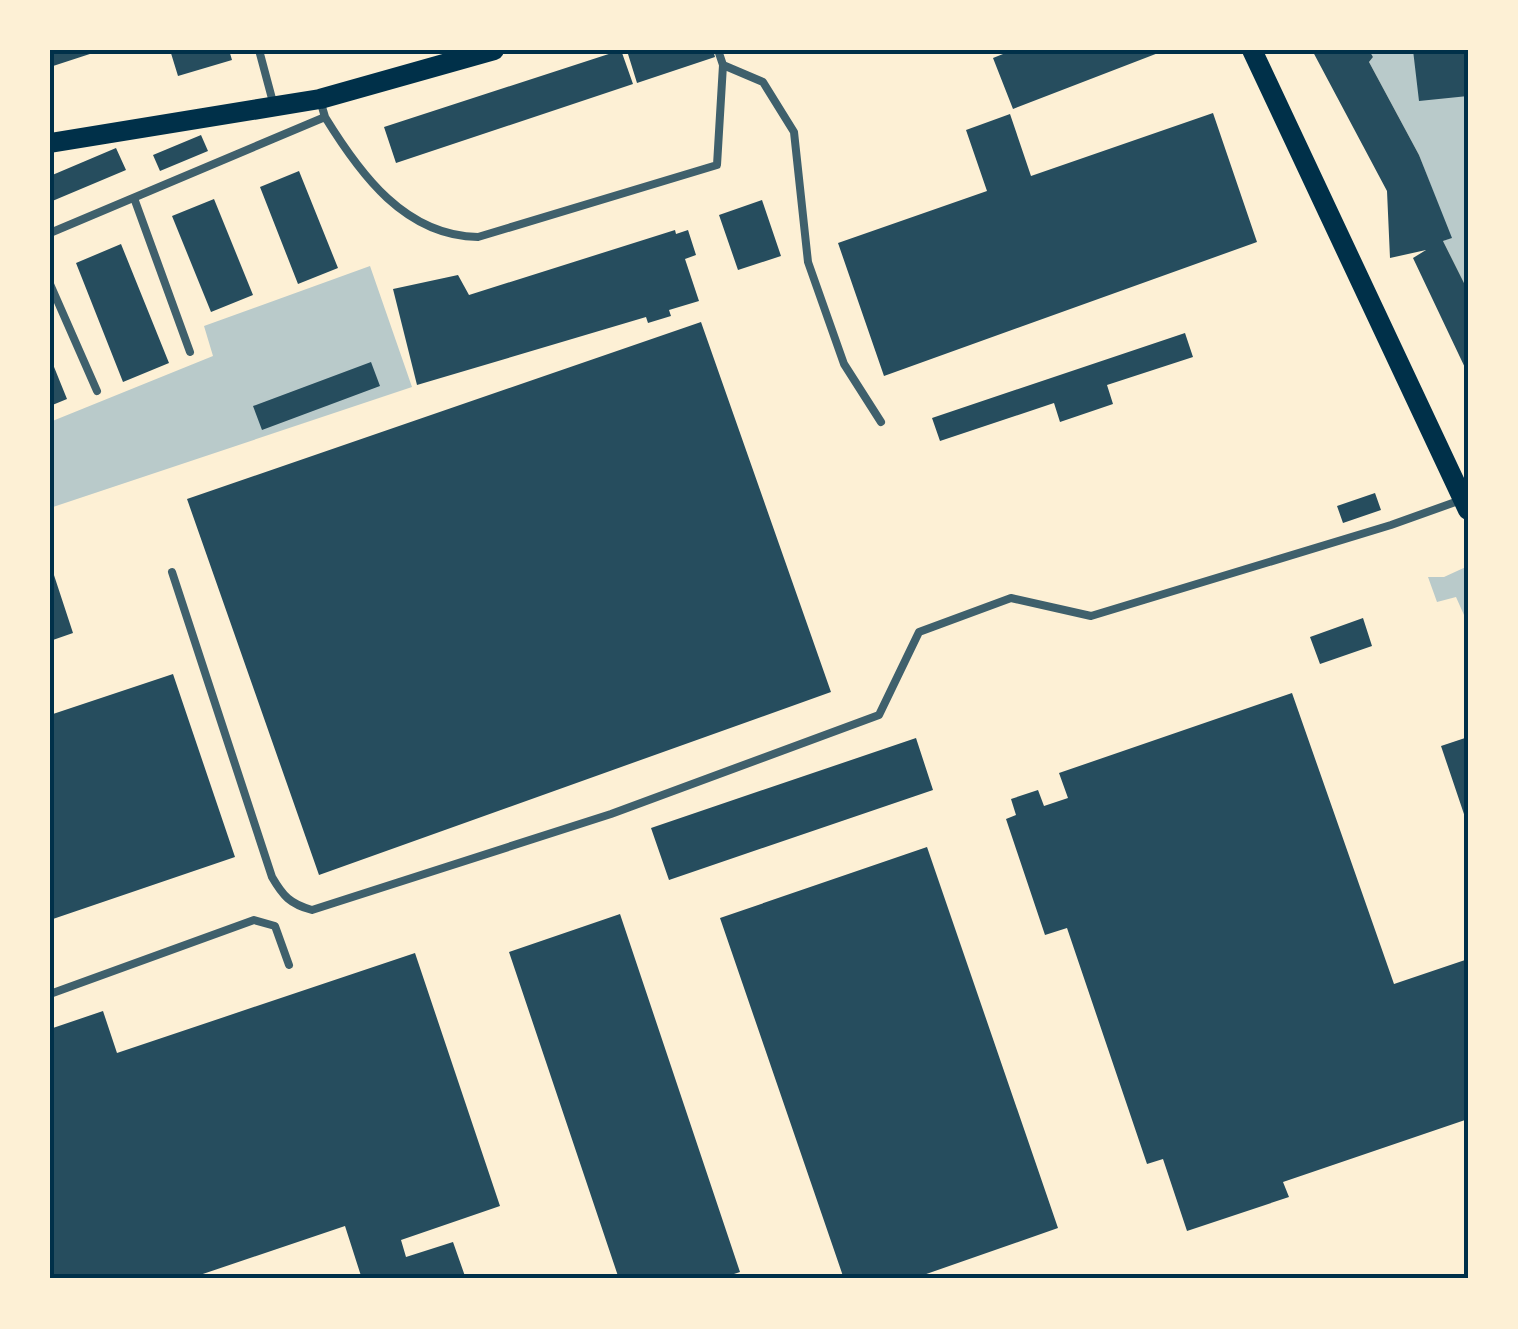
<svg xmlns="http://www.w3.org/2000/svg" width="1518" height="1329" font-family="Manrope,sans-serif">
<rect width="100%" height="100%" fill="#fdf0d5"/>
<path fill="#b9caca" d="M 1369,50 L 1468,50 L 1468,291 L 1443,241 L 1451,238 L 1419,155 L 1369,62 L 1373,57 Z
M 370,266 L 412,387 L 50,508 L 50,422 L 213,356 L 204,326 Z
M 1468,566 L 1468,624 L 1456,597 L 1437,602 L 1428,577 L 1444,577 Z"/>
<path fill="#264d5e" d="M 50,50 L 99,50 L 99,51 L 50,67 Z
M 170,50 L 229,50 L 232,60 L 178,76 Z
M 621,50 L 633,84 L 396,163 L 384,127 Z
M 640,50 L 713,50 L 715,57 L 637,83 L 628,54 Z
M 1013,50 L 1166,50 L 1013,109 L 993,58 Z
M 1312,50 L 1369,50 L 1373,57 L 1369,62 L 1419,155 L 1452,238 L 1443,241 L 1468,291 L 1468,374 L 1413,258 L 1426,250 L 1390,258 L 1387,191 Z
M 1413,50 L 1467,50 L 1468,96 L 1419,101 Z
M 1213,113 L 1257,242 L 884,376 L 838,243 L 987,191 L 966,130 L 1010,114 L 1031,176 Z
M 201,135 L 208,151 L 160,171 L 153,155 Z
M 116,148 L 126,170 L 50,202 L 50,176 Z
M 299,171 L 338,268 L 298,284 L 260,187 Z
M 214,199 L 253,295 L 211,312 L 172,216 Z
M 762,200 L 781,256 L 738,270 L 719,215 Z
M 675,230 L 676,234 L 688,230 L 696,255 L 685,259 L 699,301 L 669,310 L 671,316 L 648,323 L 646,317 L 417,385 L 393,289 L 458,275 L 469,295 Z
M 121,244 L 169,363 L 123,382 L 76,263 Z
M 701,322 L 831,692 L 319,875 L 187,499 Z
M 1185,333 L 1193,357 L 1107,385 L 1113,404 L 1060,422 L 1054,403 L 940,441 L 932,418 Z
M 50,357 L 67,399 L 50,406 Z
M 371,362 L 380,386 L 262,430 L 253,406 Z
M 1375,493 L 1381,510 L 1343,523 L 1337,506 Z
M 51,566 L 73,633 L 50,641 L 50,567 Z
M 1363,618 L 1372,646 L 1320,664 L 1310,637 Z
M 173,674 L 235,857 L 50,920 L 50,715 Z
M 1292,693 L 1394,984 L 1468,959 L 1468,1119 L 1283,1182 L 1289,1197 L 1187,1231 L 1163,1159 L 1147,1164 L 1067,928 L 1045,935 L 1006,819 L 1016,815 L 1011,799 L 1038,790 L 1044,806 L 1068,798 L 1059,773 Z
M 1468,737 L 1468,823 L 1467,823 L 1441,746 Z
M 916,738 L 933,790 L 669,880 L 651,828 Z
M 927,847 L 1058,1228 L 912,1279 L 844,1279 L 720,918 Z
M 620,914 L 740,1272 L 719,1279 L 619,1279 L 509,952 Z
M 415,953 L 500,1206 L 401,1240 L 406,1257 L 453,1242 L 466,1279 L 362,1279 L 345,1226 L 188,1279 L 50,1279 L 50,1029 L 103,1011 L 117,1053 Z"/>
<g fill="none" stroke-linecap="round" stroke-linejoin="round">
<path stroke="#3f606c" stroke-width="8" d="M 259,50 L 274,106
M 718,50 L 723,65 L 763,82 L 794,132 L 808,262 L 844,364 L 881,422
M 325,117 C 360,174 405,236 478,237 L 717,165 L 723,65
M 134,198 L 190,352
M 50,233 L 325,117 L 320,100
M 50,284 L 97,391
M 172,572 L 272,877 C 283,896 290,904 312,910 L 611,814 L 879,715 L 919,632 L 1011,598 L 1091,616 L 1391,525 L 1461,500
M 50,994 L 254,920 L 275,926 L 289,965"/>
<path stroke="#003049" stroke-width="20" d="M 1252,50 L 1468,510
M 50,143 L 320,99 L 494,50"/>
</g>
<rect width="1518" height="1329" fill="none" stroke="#fdf0d5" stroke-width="105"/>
<rect x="52" y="52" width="1414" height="1224" fill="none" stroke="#003049" stroke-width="4"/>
</svg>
